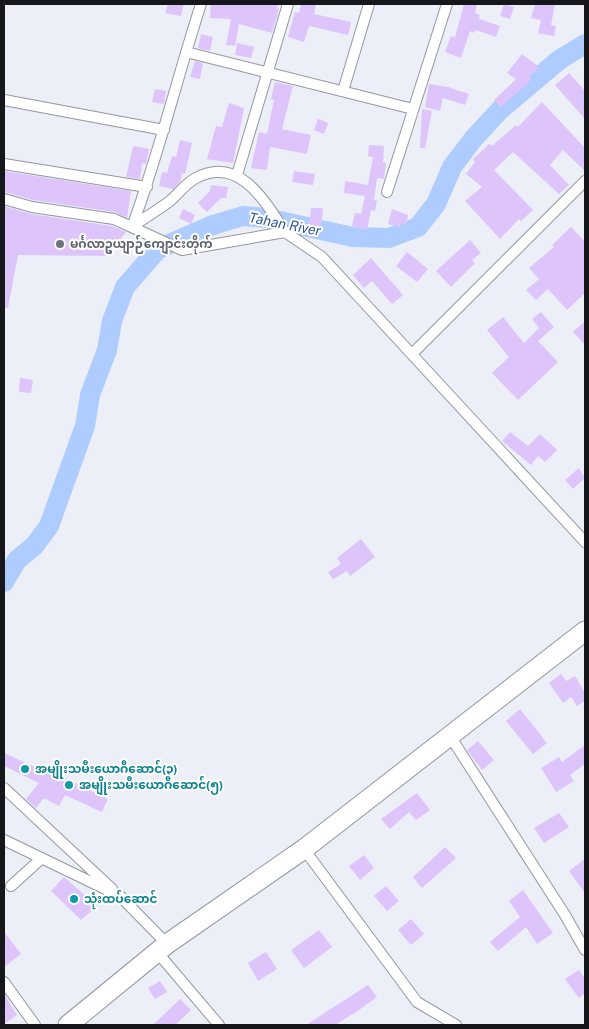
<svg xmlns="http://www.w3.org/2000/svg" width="589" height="1029" font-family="'Public Sans','Noto Sans Myanmar',sans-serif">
<rect width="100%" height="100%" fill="#eceff7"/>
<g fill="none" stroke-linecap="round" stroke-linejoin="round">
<path stroke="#aecdfe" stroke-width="20" d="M 4,582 L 17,560 L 34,546 L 49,526 L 85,426 L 90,395 L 107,350 L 112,321 L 125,287 L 158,249 L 213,225 L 243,216 L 266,218 L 353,237 L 389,238 L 418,227 L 436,204 L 452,167 L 474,138 L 500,110 L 559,60 L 585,44"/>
</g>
<path fill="#ddc4fa" d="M 168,4 L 184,4 L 181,16 L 165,13 Z
M 211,4 L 278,4 L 277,8 L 279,9 L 272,33 L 239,24 L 235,46 L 226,45 L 231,19 L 210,18 Z
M 301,4 L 316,4 L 314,14 L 351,22 L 348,35 L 309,26 L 304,42 L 288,37 L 295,12 L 299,13 Z
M 464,4 L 477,4 L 475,13 L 480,15 L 479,19 L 500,26 L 496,37 L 475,30 L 474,33 L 470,31 L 461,58 L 445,52 L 451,36 L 455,37 Z
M 504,4 L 514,7 L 510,19 L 500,16 Z
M 535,4 L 555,4 L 551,25 L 556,26 L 554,36 L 538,33 L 541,20 L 531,18 Z
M 201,34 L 213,37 L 210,51 L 198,48 Z
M 237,43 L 254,47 L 251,58 L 235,55 Z
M 522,54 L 539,67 L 529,77 L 532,79 L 501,107 L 494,100 L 516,79 L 507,73 Z
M 195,61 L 203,63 L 200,79 L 190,77 Z
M 569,73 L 585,91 L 585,119 L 555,85 Z
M 275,82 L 293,86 L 282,129 L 311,135 L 307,154 L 270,147 L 267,170 L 251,168 L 259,132 L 267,134 L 274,100 L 271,99 Z
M 429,84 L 448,87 L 469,94 L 465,105 L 443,98 L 440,111 L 425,107 Z
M 155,89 L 166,91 L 164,104 L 152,102 Z
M 542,102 L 585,148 L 585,171 L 563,150 L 550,165 L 569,185 L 559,194 L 513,152 L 494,170 L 533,210 L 521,221 L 519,219 L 500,239 L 465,201 L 482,187 L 466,174 L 475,162 L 473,159 L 489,144 L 492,146 L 516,125 L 518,127 Z
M 229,103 L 244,108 L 233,163 L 207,159 L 216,126 L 222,127 Z
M 422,109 L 432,111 L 425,148 L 420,148 Z
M 318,119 L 328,123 L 324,134 L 314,130 Z
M 180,140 L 192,143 L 185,174 L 182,173 L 180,182 L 173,189 L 159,186 L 162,172 L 167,173 L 172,156 L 176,157 Z
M 369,145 L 384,146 L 383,162 L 386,163 L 384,179 L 377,178 L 374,200 L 377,201 L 375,211 L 371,210 L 367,230 L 352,226 L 355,213 L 361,214 L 365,196 L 344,193 L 345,181 L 368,185 L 373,157 L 368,156 Z
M 133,146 L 149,149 L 146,164 L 142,163 L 140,179 L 126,177 Z
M 4,171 L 131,191 L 127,218 L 115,212 L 33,200 L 4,192 Z
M 294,171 L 315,174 L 313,185 L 292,182 Z
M 211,185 L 228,187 L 226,198 L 221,198 L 207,212 L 198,203 L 210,191 Z
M 4,206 L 31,214 L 112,226 L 126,232 L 108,256 L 18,255 L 8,308 L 4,307 Z
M 311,208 L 323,208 L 322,221 L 314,235 L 305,229 L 310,220 Z
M 183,209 L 195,215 L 191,224 L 179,218 Z
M 392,209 L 408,215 L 406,225 L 401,224 L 400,227 L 388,224 Z
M 571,227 L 585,242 L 585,293 L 567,310 L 548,289 L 536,300 L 526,290 L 539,279 L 529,268 L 554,247 L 552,245 Z
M 470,240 L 481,253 L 472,260 L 475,263 L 451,287 L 436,271 Z
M 407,252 L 428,269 L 417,282 L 396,266 Z
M 371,258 L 403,295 L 392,304 L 372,281 L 364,288 L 353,275 Z
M 541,312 L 554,327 L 538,341 L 558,362 L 518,400 L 492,373 L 509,357 L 487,330 L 503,317 L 524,343 L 539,328 L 532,319 Z
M 585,321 L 585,345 L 573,332 Z
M 20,378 L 33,380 L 31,393 L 19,392 Z
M 510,432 L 528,446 L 540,434 L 557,450 L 545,462 L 538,456 L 531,465 L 502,441 Z
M 579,468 L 585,478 L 573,489 L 565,480 Z
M 361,539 L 375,557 L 350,576 L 347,571 L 333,579 L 328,572 L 341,564 L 337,558 Z
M 561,674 L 566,681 L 575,676 L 585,693 L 585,701 L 577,706 L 571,697 L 563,703 L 549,683 Z
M 520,709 L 547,743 L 533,754 L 506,721 Z
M 478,741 L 494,760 L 482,770 L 467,750 Z
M 585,745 L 585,764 L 570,775 L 574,781 L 556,792 L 541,768 L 559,757 L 562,762 Z
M 4,753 L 41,770 L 42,767 L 108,799 L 102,812 L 65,795 L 59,806 L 44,798 L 36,808 L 26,799 L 39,783 L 4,766 Z
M 417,793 L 430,810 L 416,820 L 409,812 L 390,829 L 381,819 Z
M 559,813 L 569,827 L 544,843 L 534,828 Z
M 445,847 L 456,858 L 422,888 L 413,877 Z
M 364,855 L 374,868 L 360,880 L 349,866 Z
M 585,859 L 585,893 L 569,871 Z
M 64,877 L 97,906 L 81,920 L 51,891 Z
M 386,886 L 399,901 L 387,911 L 374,896 Z
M 523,890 L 553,933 L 537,944 L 526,927 L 498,951 L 490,942 L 520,917 L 509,901 Z
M 411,919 L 424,934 L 411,945 L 398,930 Z
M 319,930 L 332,947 L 304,968 L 291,950 Z
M 4,932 L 21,954 L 4,967 Z
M 266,952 L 277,969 L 258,981 L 248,963 Z
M 579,970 L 585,979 L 585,993 L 579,998 L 565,979 Z
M 160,981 L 167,992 L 155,999 L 148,988 Z
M 368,985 L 377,997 L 359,1010 L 335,1025 L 306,1025 Z
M 4,994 L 17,1015 L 4,1024 Z
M 180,999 L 191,1010 L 175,1025 L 153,1025 Z"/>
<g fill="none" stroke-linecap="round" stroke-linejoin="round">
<g stroke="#94979e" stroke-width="12">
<path id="street" d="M 186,52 L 413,109
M 343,91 L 369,4
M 4,100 L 164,130
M 4,164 L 147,187
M 237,175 L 288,4
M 387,192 L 447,4
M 4,199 L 32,207 L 114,219 L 182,250 L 285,232 L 322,257 L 585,542
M 132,227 C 159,154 177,78 201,4
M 132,227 C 144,218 158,210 170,201 C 178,194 186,183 196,178 C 239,155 265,201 285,232
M 413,353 L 585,181
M 450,736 L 565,915 L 585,950
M 4,788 L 112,889
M 4,840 L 120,896 L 167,944
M 304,849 L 417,1002 L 456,1025
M 11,886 L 42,858
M 157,952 L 219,1025
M 4,982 L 35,1025"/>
</g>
<g stroke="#94979e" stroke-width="21">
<path id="highway" d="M 68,1025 L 167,944 L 304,849 L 585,631"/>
</g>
<use href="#street" stroke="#fff" stroke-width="10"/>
<use href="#highway" stroke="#fff" stroke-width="19"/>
</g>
<circle fill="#6b7280" stroke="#fff" stroke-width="2" cx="60" cy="244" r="5"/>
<g fill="#0f9aa8" stroke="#fff" stroke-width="2">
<circle cx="25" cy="769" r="5"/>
<circle cx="69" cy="785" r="5"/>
<circle cx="74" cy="899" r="5"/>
</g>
<g text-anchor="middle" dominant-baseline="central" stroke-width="4" stroke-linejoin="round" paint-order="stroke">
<g font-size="12" font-weight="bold" fill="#5b616d" stroke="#fff" text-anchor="start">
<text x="70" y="244">မင်္ဂလာဥယျာဉ်ကျောင်းတိုက်</text>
</g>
<g font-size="12" font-weight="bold" fill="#0d838f" stroke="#fff" text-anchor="start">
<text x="35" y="769">အမျိုးသမီးယောဂီဆောင်(၃)</text>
<text x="79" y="785">အမျိုးသမီးယောဂီဆောင်(၅)</text>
<text x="84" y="899">သုံးထပ်ဆောင်</text>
</g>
<g font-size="14" font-style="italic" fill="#305692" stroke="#fff">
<text transform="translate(285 224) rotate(11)">Tahan River</text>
</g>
</g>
<rect width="589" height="1029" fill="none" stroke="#16171a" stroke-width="10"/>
</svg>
